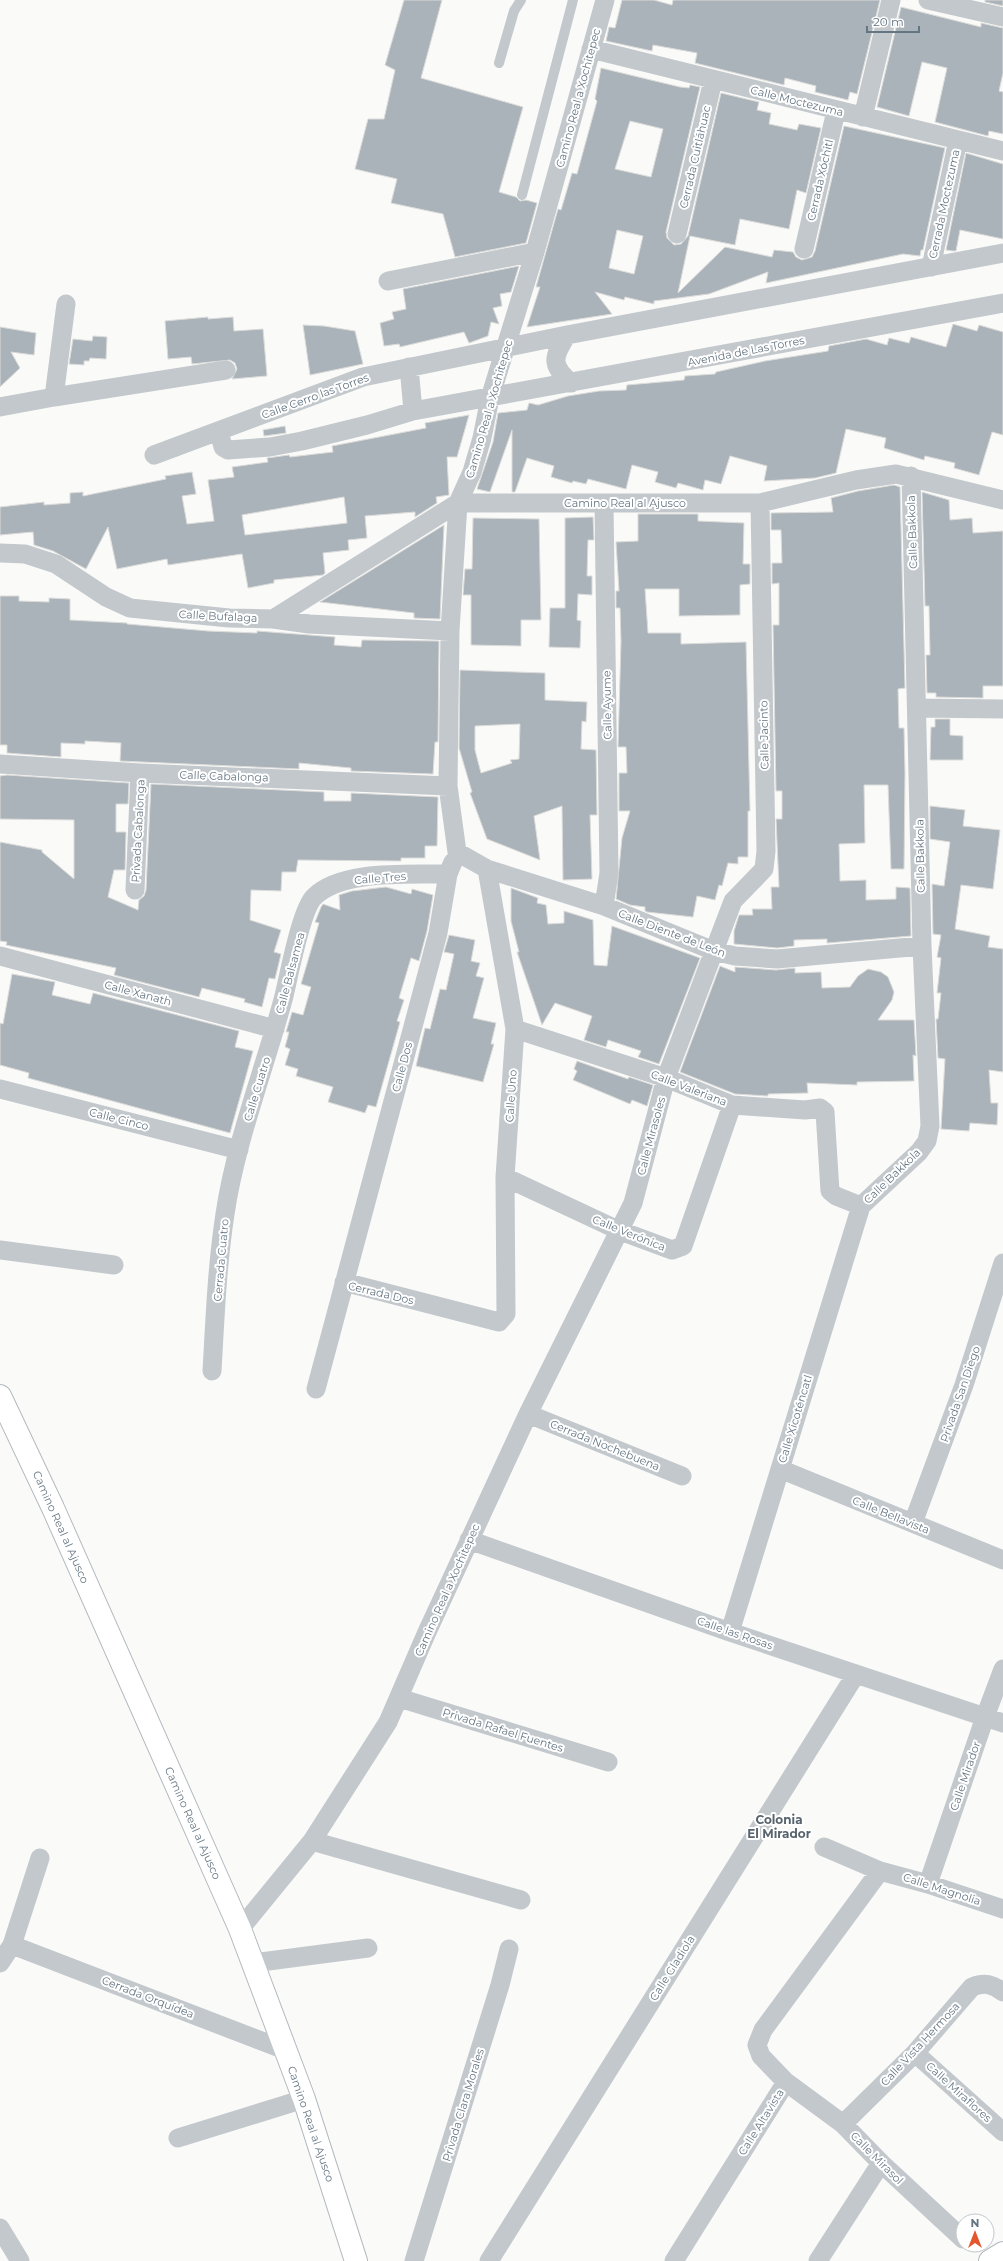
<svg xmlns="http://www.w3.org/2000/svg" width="1003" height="2261" font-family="Montserrat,sans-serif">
<rect width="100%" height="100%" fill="#fafaf8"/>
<path fill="#aab3b9" stroke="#dcdcda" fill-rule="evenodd" d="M 404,0 L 442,0 L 421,78 L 523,107 L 499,192 L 516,197 L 520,201 L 526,200 L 537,203 L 526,243 L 455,257 L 443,214 L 391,203 L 397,179 L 355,169 L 368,119 L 384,119 L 395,70 L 385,65 Z
M 622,0 L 654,0 L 672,5 L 673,0 L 880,0 L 857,94 L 850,92 L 848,100 L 815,92 L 816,86 L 785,78 L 784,85 L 695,63 L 697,53 L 653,45 L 652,51 L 606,41 L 609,27 L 615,28 Z
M 985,0 L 1003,0 L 1003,6 L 985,2 Z
M 901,7 L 981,27 L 981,23 L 1003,28 L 1003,73 L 999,91 L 1003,92 L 1003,134 L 989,131 L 988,136 L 935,122 L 947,68 L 922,62 L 909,116 L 877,107 Z
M 601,68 L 680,87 L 689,88 L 690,85 L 700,87 L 666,232 L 667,238 L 674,245 L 681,244 L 688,236 L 721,93 L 759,102 L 757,110 L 771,113 L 769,124 L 797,130 L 799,124 L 821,128 L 806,193 L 797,190 L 789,229 L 740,219 L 735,245 L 690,236 L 678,293 L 725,247 L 772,257 L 774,250 L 793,252 L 796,257 L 802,260 L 812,257 L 815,251 L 844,126 L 945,148 L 923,250 L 921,250 L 920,256 L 903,254 L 766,283 L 768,272 L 709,294 L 654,301 L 654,304 L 625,297 L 624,300 L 595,292 L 612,314 L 527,327 L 540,287 L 536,287 L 558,209 L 561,210 L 572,173 L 577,174 L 597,101 L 595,99 ZM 630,121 L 663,129 L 651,177 L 615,169 ZM 617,230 L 643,236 L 634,274 L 609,268 Z
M 966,153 L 1003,164 L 1003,239 L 960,230 L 956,251 L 953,251 L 946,250 Z
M 519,266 L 511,292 L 500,294 L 502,306 L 493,308 L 499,324 L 491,322 L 488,336 L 469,343 L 464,332 L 400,347 L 399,344 L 384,346 L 380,323 L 394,319 L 392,312 L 406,309 L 403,289 Z
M 208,317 L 208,319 L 233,317 L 234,331 L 263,329 L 267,376 L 232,379 L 237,369 L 235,363 L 230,360 L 192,364 L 191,357 L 168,359 L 165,321 Z
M 953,324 L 977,331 L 979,325 L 1003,332 L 1003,435 L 992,432 L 979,475 L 954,468 L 955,463 L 925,456 L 924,460 L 884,448 L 886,438 L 846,429 L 836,473 L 815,478 L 764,481 L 767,466 L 730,456 L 721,484 L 705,480 L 703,490 L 678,483 L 676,488 L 655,482 L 658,472 L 632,465 L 626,489 L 588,479 L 586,484 L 573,481 L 572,483 L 551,477 L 554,466 L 527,458 L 515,492 L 512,492 L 512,430 L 490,492 L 477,489 L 493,442 L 498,413 L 527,410 L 529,403 L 538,405 L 568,396 L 599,391 L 626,390 L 627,385 L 684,380 L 685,376 L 715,374 L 716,372 L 765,361 L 828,351 L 829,346 L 866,339 L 887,345 L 889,338 L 909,343 L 911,337 L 946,347 Z
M 303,325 L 324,326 L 355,331 L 363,364 L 310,375 Z
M 0,327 L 36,333 L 34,355 L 11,352 L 20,368 L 0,387 Z
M 93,336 L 107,337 L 106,359 L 90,358 L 89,361 L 84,361 L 84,365 L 69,364 L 73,339 L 92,341 Z
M 469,415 L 457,457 L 447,457 L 449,495 L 436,497 L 437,503 L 415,517 L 415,512 L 365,516 L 367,538 L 348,540 L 349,550 L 323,553 L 325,573 L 323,575 L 274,580 L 274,583 L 248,588 L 242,554 L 168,565 L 167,559 L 117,569 L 108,527 L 86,569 L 53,551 L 34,545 L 33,532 L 0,535 L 0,507 L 44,502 L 44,505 L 70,503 L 70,493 L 83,492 L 83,496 L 166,479 L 165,476 L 192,472 L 196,494 L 182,496 L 187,524 L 214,521 L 208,480 L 234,477 L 232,467 L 268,462 L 267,458 L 289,455 L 290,457 L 333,452 L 332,446 L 426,428 L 425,423 ZM 344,497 L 347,523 L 245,535 L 242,515 Z
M 285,426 L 286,433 L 264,436 L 263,430 Z
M 894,485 L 900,487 L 905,688 L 898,689 L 899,728 L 904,728 L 905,773 L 904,869 L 891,869 L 888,785 L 864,785 L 865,843 L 839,844 L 840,881 L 866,880 L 866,900 L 896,899 L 896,887 L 910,888 L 911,936 L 827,943 L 827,939 L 794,940 L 794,946 L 777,948 L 734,944 L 734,931 L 739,915 L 753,915 L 752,909 L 772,909 L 771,887 L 779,887 L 776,819 L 782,819 L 782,791 L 776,791 L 773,625 L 779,625 L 779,583 L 772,584 L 772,563 L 782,563 L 781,530 L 771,530 L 771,513 L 833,512 L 831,498 L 858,491 Z
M 922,492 L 949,500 L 950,520 L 972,518 L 973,533 L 1003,531 L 1003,686 L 983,686 L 983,698 L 936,697 L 936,693 L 927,693 L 926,655 L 930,655 L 929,606 L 925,606 Z
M 638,514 L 698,514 L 698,521 L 744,523 L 743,564 L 750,564 L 750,584 L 740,585 L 740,615 L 679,616 L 679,589 L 645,589 L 648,633 L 681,633 L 681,644 L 746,642 L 750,811 L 748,811 L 748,857 L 738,857 L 738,864 L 728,863 L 722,886 L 719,885 L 715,900 L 697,896 L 693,917 L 647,912 L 645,911 L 645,907 L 630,905 L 616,899 L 622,838 L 630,811 L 619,811 L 619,773 L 627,773 L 626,747 L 618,747 L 621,641 L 620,608 L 616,608 L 616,591 L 619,591 L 616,542 L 638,541 Z
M 593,517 L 594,540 L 588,540 L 587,576 L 592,576 L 592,595 L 578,594 L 577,620 L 581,621 L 580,648 L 549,647 L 550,608 L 565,608 L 565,518 Z
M 473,518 L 539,519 L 541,620 L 521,620 L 521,646 L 471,645 L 471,595 L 463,595 L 465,569 L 472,569 Z
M 444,525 L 440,619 L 414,618 L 414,613 L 320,602 Z
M 0,596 L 19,596 L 19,601 L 49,602 L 49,598 L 70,599 L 70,620 L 127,623 L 127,624 L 208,631 L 257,633 L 257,631 L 335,637 L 334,645 L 361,647 L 362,640 L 439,641 L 438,742 L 435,742 L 433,774 L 351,771 L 351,768 L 299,763 L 299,769 L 120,761 L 121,743 L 85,741 L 85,744 L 61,743 L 61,757 L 7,753 L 7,745 L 0,745 Z
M 460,670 L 545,673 L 545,700 L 587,702 L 586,722 L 582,721 L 581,749 L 596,750 L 597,815 L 590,815 L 592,879 L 563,880 L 562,806 L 534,816 L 540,860 L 487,839 L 470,793 L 472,792 L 459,748 ZM 520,724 L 519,759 L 510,760 L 512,763 L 481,773 L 475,750 L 475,726 Z
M 935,719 L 950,719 L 950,735 L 963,736 L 963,760 L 930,760 L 931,727 L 935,727 Z
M 7,775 L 129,783 L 128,804 L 116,804 L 116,832 L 126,832 L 125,870 L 114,870 L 108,897 L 138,910 L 139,900 L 144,896 L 146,890 L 151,784 L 324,792 L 324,801 L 351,801 L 351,793 L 438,797 L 437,846 L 425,846 L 425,858 L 401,858 L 401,861 L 298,860 L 296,872 L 282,872 L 281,891 L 251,890 L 250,920 L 281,930 L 274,952 L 281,954 L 275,979 L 269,978 L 262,1007 L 244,1002 L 245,999 L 202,988 L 199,997 L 114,975 L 116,968 L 6,945 L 7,942 L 0,941 L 0,842 L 42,850 L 42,852 L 74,879 L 74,820 L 0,819 L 0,776 Z
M 930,806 L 965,810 L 963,826 L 1000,830 L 993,889 L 961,885 L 955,929 L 990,936 L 988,947 L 1003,949 L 1003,1072 L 989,1070 L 991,1103 L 998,1103 L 997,1125 L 970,1123 L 969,1131 L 941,1129 L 945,1059 L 938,1058 L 936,1019 L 938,1019 L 941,993 L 937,993 L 941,958 L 937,957 L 941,935 L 933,934 L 932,884 L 944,886 L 950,842 L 930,839 Z
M 386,887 L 411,894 L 412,889 L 433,895 L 427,931 L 419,961 L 411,958 L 399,998 L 404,1000 L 397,1021 L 400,1022 L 376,1107 L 368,1105 L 365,1113 L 328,1102 L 333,1087 L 296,1076 L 298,1069 L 285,1065 L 290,1049 L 285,1047 L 289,1032 L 286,1032 L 292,1012 L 303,1015 L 311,987 L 301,984 L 319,923 L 315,922 L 321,907 L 323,904 L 340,910 L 339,895 L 352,891 Z
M 511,888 L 538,898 L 537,903 L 546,905 L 548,924 L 564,923 L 564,911 L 593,920 L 594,965 L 607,966 L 612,926 L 700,958 L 659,1064 L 638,1057 L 641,1051 L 608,1040 L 606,1047 L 584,1040 L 592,1016 L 555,1003 L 542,1025 L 517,952 L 519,952 L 511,921 Z
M 449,935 L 475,940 L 471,961 L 480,963 L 476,976 L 484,978 L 473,1018 L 496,1023 L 491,1044 L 494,1044 L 483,1082 L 416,1066 L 425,1028 L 430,1029 L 440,989 L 446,990 L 454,954 L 444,952 Z
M 720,966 L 735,972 L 735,967 L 776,970 L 795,968 L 795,973 L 821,972 L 822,988 L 850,987 L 858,976 L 868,969 L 881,972 L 888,977 L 894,992 L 892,1000 L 878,1020 L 914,1020 L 916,1056 L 913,1055 L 914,1081 L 857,1082 L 857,1085 L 807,1083 L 808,1093 L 768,1094 L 768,1096 L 735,1094 L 680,1072 Z
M 12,974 L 55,982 L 52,995 L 90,1004 L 93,993 L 239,1031 L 235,1047 L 253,1051 L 230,1133 L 28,1078 L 29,1073 L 0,1065 L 0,1023 L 3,1024 Z
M 577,1061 L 628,1079 L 629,1077 L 653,1085 L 647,1106 L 632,1100 L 630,1104 L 573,1080 L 577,1071 L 574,1069 Z"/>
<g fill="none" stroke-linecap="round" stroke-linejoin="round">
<g stroke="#b3babf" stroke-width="24">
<path id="secondary" d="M 0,1396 L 53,1508 L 240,1929 L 304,2099 L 356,2261
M 990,2261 L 1003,2253"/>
</g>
<path stroke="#c3c8cc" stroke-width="10" d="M 499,63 L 514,11 L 521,0
M 522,195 L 573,0"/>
<path stroke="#c3c8cc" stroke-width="19" d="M 928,0 L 1003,17
M 591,49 L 1003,151
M 863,117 L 891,0
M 677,234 L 713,80
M 804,249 L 836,111
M 931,267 L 958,140
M 388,281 L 535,252
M 567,335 C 553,357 550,365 571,383
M 409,367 L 413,411
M 54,397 L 66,304
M 0,407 L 54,397 L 226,370
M 219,431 L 223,447 L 228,450 L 270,447 L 302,441 L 367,425 L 413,411 L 1003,303
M 154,455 L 363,377 L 567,335 L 1003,253
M 0,553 L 25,554 L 56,564 L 106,597 L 130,608 L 229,618 L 273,619 L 309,624 L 450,631
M 273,619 L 458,503 L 760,503 L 856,480 L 896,474 L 1003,500
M 917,708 L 1003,709
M 0,764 L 140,773 L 448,786
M 457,852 L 448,786 L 450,631 L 458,503 L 472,472 L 482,438 L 490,398 L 535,252 L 605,0
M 457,852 L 487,869 L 604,906 L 714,951 L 735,956 L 777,959 L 922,946
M 135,890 L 140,773
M 604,906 L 609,873 L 604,503
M 0,956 L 275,1029
M 515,1029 L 666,1078 L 732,1105 L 805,1110 L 820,1108 L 825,1112 L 830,1191 L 836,1196 L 861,1206
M 0,1089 L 239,1150
M 505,1177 L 618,1230 L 672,1250 L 683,1246 L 732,1105
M 0,1250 L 114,1265
M 344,1282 L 499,1322 L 506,1314 L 505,1177 L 515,1029 L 487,869
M 212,1371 C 215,1319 217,1266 225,1214 C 236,1140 265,1068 284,996 C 289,975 301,910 314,897 C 342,869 411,875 448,874
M 316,1389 L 438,933 L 448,874 L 453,862
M 528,1414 L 682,1476
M 780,1469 L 1003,1560
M 913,1523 L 964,1385 L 1003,1263
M 469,1540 L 730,1632 L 1003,1723
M 730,1632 L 861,1206 L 919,1152 L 927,1141 L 930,1126 L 922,946 L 911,476
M 399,1698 L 608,1762
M 312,1841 L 521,1900
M 824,1847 L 880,1871 L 928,1884 L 1003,1909
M 880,1871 L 763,2030 L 757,2045 L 761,2056 L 786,2082 L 843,2124 L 881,2163 L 963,2239
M 928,1884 L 985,1717 L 1003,1669
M 240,1929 L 312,1841 L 388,1722 L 427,1632 L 528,1414 L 633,1203 L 666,1078 L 714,951 L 733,901 L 764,869 L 766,851 L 760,503
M 12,1945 L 285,2050
M 0,1963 L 12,1945 L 40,1858
M 253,1963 L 368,1948
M 915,2053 L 1003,2132
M 843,2124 L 915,2053 L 972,1987 C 985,1982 992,1984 1003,1992
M 178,2138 L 304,2099
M 0,2228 L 20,2261
M 414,2261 L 500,1985 L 509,1949
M 489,2261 L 856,1674
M 674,2261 L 786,2082
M 818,2261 L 881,2163"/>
<use href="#secondary" stroke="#fff" stroke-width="22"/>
</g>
<g text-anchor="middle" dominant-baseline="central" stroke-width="4" stroke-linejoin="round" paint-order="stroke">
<g font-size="11" fill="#657683" stroke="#fff">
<text transform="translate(578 98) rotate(-75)">Camino Real a Xochitepec</text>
<text transform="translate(797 101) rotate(14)">Calle Moctezuma</text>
<text transform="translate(695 157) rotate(-77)">Cerrada Cuitláhuac</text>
<text transform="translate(820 180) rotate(-77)">Cerrada Xóchitl</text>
<text transform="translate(944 204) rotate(-78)">Cerrada Moctezuma</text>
<text transform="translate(746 351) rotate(-11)">Avenida de Las Torres</text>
<text transform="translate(315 396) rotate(-20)">Calle Cerro las Torres</text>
<text transform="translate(489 409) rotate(-74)">Camino Real a Xochitepec</text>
<text x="625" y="503">Camino Real al Ajusco</text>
<text transform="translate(912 532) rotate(-92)">Calle Bakkola</text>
<text transform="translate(218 616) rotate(3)">Calle Bufalaga</text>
<text transform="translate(607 705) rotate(-91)">Calle Ayume</text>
<text transform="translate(764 735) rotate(-91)">Calle Jacinto</text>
<text transform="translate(224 776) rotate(2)">Calle Cabalonga</text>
<text transform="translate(138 831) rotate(-87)">Privada Cabalonga</text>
<text transform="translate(920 856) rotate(-91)">Calle Bakkola</text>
<text transform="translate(380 878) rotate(-5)">Calle Tres</text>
<text transform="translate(672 933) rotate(21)">Calle Diente de León</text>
<text transform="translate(290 973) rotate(-75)">Calle Balsamea</text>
<text transform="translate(138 993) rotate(15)">Calle Xanath</text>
<text transform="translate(402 1067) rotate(-75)">Calle Dos</text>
<text transform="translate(689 1088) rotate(21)">Calle Valeriana</text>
<text transform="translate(257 1089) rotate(-73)">Calle Cuatro</text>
<text transform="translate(511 1096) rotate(-86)">Calle Uno</text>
<text transform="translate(119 1119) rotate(14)">Calle Cinco</text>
<text transform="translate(651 1136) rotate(-75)">Calle Mirasoles</text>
<text transform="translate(892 1176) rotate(-44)">Calle Bakkola</text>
<text transform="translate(629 1233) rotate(22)">Calle Verónica</text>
<text transform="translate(221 1260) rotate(-85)">Cerrada Cuatro</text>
<text transform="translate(381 1293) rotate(13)">Cerrada Dos</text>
<text transform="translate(960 1394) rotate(-71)">Privada San Diego</text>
<text transform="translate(795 1419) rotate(-73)">Calle Xicoténcatl</text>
<text transform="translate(605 1445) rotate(22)">Cerrada Nochebuena</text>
<text transform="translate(891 1515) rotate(22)">Calle Bellavista</text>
<text transform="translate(61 1527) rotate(66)">Camino Real al Ajusco</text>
<text transform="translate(447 1590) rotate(-66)">Camino Real a Xochitepec</text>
<text transform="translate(735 1633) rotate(19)">Calle las Rosas</text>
<text transform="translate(503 1730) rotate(17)">Privada Rafael Fuentes</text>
<text transform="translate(965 1776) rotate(-71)">Calle Mirador</text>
<text transform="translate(193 1823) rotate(66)">Camino Real al Ajusco</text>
<text transform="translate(942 1889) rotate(18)">Calle Magnolia</text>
<text transform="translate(672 1968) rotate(-58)">Calle Gladiola</text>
<text transform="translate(148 1997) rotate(21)">Cerrada Orquídea</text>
<text transform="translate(920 2044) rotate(-47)">Calle Vista Hermosa</text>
<text transform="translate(959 2092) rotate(42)">Calle Miraflores</text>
<text transform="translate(463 2105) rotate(-73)">Privada Clara Morales</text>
<text transform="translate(761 2122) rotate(-58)">Calle Altavista</text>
<text transform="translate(311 2124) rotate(71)">Camino Real al Ajusco</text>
<text transform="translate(877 2158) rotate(45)">Calle Mirasol</text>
</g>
<g font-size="12" font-weight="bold" fill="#57646e" stroke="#fff">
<text x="779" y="1819">Colonia<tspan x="779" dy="14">El Mirador</tspan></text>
</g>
</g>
<g transform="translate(975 2233)"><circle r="19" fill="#ffffff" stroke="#c1c8cd"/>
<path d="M0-3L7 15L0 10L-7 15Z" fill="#e4572e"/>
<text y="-6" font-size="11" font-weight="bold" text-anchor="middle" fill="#657683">N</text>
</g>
<path d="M867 26v6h52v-6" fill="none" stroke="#657683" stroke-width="2"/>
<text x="873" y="26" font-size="12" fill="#657683" stroke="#ffffff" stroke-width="3" paint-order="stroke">20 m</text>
</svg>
